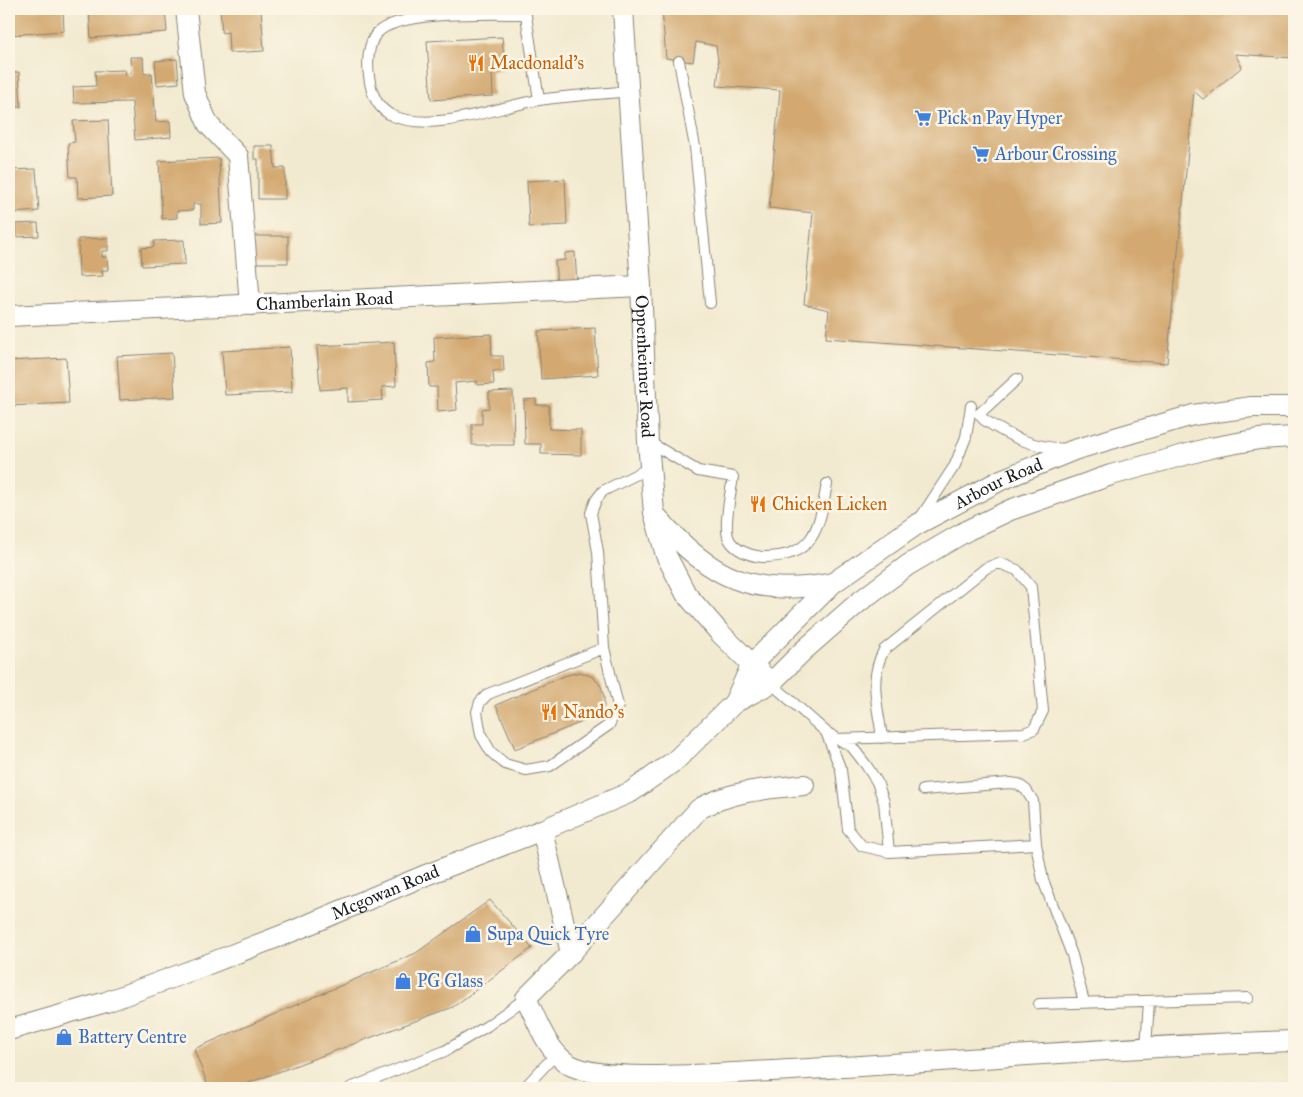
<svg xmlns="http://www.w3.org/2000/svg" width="1303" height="1097" font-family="'IM FELL Great Primer',serif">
<rect width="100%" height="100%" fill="#fcf5e5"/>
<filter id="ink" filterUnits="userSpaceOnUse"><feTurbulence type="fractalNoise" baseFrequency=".02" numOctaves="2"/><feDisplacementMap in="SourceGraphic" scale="10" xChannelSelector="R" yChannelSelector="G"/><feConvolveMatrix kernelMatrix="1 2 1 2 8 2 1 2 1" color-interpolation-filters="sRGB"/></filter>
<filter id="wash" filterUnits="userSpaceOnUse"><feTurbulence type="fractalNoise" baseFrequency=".0096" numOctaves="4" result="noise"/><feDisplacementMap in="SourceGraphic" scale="20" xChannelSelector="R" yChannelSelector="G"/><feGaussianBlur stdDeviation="1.12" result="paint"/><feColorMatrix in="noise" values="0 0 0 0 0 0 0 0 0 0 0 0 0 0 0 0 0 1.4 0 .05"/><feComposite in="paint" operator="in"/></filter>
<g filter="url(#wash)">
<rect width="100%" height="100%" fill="#f2ead0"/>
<g id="blocks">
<path fill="#d3a971" d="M 9,9 L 63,9 L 64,31 L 9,35 Z
M 89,9 L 165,9 L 167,32 L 91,38 Z
M 220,9 L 261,9 L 264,51 L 229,53 L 228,32 L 222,33 Z
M 662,9 L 1294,9 L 1294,58 L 1235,54 L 1242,67 L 1203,99 L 1194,91 L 1167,363 L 826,338 L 829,310 L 804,304 L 813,213 L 769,208 L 780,90 L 717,86 L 719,68 L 716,46 L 696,42 L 693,62 L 666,58 Z
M 502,37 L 505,70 L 492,71 L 493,96 L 431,100 L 427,41 Z
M 130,57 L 143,57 L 144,74 L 152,73 L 156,122 L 170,121 L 171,137 L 135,140 L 132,102 L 74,103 L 73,87 L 96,86 L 95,71 L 125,70 L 126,75 L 131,74 Z
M 177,59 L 179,83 L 157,85 L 155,61 Z
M 19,72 L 21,107 L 9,108 L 9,73 Z
M 108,120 L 112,196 L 78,198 L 77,177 L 70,177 L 69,161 L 68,143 L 75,142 L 73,121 Z
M 254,146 L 273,146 L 275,168 L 285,168 L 285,199 L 258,199 L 258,159 L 254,159 Z
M 219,158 L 222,223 L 201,224 L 201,204 L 193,204 L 193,210 L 177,211 L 177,218 L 162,219 L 159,161 Z
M 36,169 L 39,211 L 12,213 L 12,219 L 9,220 L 9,170 Z
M 565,179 L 567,225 L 529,227 L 527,181 Z
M 38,223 L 39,236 L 16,237 L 15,224 Z
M 253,236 L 288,236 L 288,263 L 253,263 Z
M 108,238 L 108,251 L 102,251 L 102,257 L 107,257 L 108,270 L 102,270 L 103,276 L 79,277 L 78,239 Z
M 184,240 L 185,264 L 142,266 L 141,248 L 154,247 L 154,241 Z
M 575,252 L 577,285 L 557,286 L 555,261 L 565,260 L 565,253 Z
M 595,328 L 598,375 L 541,379 L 538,331 Z
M 491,334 L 492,356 L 503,356 L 504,371 L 493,371 L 494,384 L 477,385 L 477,381 L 455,383 L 457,410 L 438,412 L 437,387 L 429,387 L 428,363 L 435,362 L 434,337 Z
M 394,342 L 396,386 L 382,387 L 383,400 L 348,402 L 348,388 L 320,390 L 317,346 Z
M 290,347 L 292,392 L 225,395 L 222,351 Z
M 172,353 L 175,397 L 120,400 L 117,356 Z
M 66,358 L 69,403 L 9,406 L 9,361 Z
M 513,391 L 514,445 L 472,445 L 472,424 L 482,424 L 482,409 L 489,408 L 489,392 Z
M 536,399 L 536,405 L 549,405 L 549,429 L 581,430 L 581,455 L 541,454 L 541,444 L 525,444 L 524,400 Z
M 580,672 L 593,677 L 601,686 L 604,696 L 604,707 L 597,716 L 515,749 L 496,705 L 564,676 Z
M 490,900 L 532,948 L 453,1007 L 235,1088 L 209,1088 L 194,1049 L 416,953 Z"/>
</g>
</g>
<g filter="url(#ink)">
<use href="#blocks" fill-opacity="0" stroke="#878376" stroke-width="1"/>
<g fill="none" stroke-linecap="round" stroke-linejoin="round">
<g stroke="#878376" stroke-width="12">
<path id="service" d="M 525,9 L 539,100
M 526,14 C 493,14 399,10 377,33 C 368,43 367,63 369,76 C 371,93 377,109 393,116 C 436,133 496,107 539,100 C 569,96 600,94 630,91
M 679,61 L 695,147 L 710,303
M 979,414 L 1017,379
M 983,419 C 1010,437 1032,447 1065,449
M 649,442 L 698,471 L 733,477 C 731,491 723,528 729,539 C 734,550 751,556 762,557 C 815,558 819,528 827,484
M 919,520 L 955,465 L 966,437 L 971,406
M 604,648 L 488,694 L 480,702 L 477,712 L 481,735 L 491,752 L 505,764 L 526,770 L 550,766 L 609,725 L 618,706 L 604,648 L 598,552 L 591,513 L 596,500 L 603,491 L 651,467
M 771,683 L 826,732 L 852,747 L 866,765 L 877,782 L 884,802 L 889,852
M 826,732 L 841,770 L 848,829 L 862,846 L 889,852 L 1036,844
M 837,739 L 1024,733 L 1034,729 L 1043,711 L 1031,587 L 1017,570 L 999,563 L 986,568 L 884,650 C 868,680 878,705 882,738
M 923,790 L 1010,783 L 1018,784 L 1026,790 L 1033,801 L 1036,844 L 1043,880 L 1072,955 L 1084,1002
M 1039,1004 L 1248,998
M 1146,1048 L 1149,1001
M 350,1088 L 445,1051 L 487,1026 L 526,998
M 524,1088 L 556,1054"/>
</g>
<g stroke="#878376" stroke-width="22">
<g id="minor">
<path d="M 186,9 L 195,93 L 208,124 L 238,156 L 250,305"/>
<path id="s1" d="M 623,9 L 641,286 L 648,442 L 654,513 L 666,555 L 686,594 L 720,633 L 771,683"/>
<path id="s2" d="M 9,316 L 641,286"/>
<path d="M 658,518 C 710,579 754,598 833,583"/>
<path id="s3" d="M 734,703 L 752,664 L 833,583 L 916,525 L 1001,480 L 1074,450 L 1193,415 L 1252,407 L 1294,407"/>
<path d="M 804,785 C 766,789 733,790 699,809 L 571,953 L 526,998 C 537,1020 547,1052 570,1065 C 604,1083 710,1074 751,1072 C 932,1064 1113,1046 1294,1041"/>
<path d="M 542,830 L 571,953"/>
<path id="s4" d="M 9,1030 L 106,1002 L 198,968 L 293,931 L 426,875 L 542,830 L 631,792 L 676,760 L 734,703 L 771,683 L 803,651 L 859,602 L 908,565 L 968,530 L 1010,510 L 1111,475 L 1210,448 L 1259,439 L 1294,437"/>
</g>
</g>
<use href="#service" stroke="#fff" stroke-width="10"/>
<use href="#minor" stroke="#fff" stroke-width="20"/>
</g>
</g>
<defs>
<g id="restaurant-bare" transform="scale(1.35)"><path d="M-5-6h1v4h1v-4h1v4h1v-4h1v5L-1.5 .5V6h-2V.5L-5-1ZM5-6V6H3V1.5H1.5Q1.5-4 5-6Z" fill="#e8710a" stroke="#fcf5e5" stroke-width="2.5" paint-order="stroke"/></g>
<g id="supermarket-bare" transform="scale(1.35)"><path d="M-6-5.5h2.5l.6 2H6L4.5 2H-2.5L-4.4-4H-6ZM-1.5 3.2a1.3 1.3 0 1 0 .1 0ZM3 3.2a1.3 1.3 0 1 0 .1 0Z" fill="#3f7fe0" stroke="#fcf5e5" stroke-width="2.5" paint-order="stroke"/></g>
<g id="shop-bare" transform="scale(1.35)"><path d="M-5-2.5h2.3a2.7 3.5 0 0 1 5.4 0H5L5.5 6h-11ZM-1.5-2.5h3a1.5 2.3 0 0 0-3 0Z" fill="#3f7fe0" stroke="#fcf5e5" stroke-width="2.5" paint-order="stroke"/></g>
</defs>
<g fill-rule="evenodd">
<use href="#restaurant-bare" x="476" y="63"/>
<use href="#supermarket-bare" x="923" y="118"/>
<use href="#supermarket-bare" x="981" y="154"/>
<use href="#restaurant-bare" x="758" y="504"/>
<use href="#restaurant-bare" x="549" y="712"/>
<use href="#shop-bare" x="473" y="934"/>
<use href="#shop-bare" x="403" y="981"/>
<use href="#shop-bare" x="64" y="1037"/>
</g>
<g text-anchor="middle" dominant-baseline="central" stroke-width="5" stroke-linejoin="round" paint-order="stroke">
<g font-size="18" fill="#c56008" stroke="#fcf5e5" text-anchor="start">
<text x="490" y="63">Macdonald's</text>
<text x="772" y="504">Chicken Licken</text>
<text x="563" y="712">Nando's</text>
</g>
<g font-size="18" fill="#366cbe" stroke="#fcf5e5" text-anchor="start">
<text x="937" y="118">Pick n Pay Hyper</text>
<text x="995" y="154">Arbour Crossing</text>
<text x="487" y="934">Supa Quick Tyre</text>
<text x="417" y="981">PG Glass</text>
<text x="78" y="1037">Battery Centre</text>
</g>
<g font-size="18" fill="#1c1c1c" stroke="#fcf5e5">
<text stroke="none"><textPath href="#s2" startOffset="316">Chamberlain Road</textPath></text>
<text stroke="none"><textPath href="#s1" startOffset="358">Oppenheimer Road</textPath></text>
<text stroke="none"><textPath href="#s3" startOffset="351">Arbour Road</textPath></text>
<text stroke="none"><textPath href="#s4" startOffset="401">Mcgowan Road</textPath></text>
</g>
</g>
<rect width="1303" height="1097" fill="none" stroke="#fcf5e5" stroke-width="30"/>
</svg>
